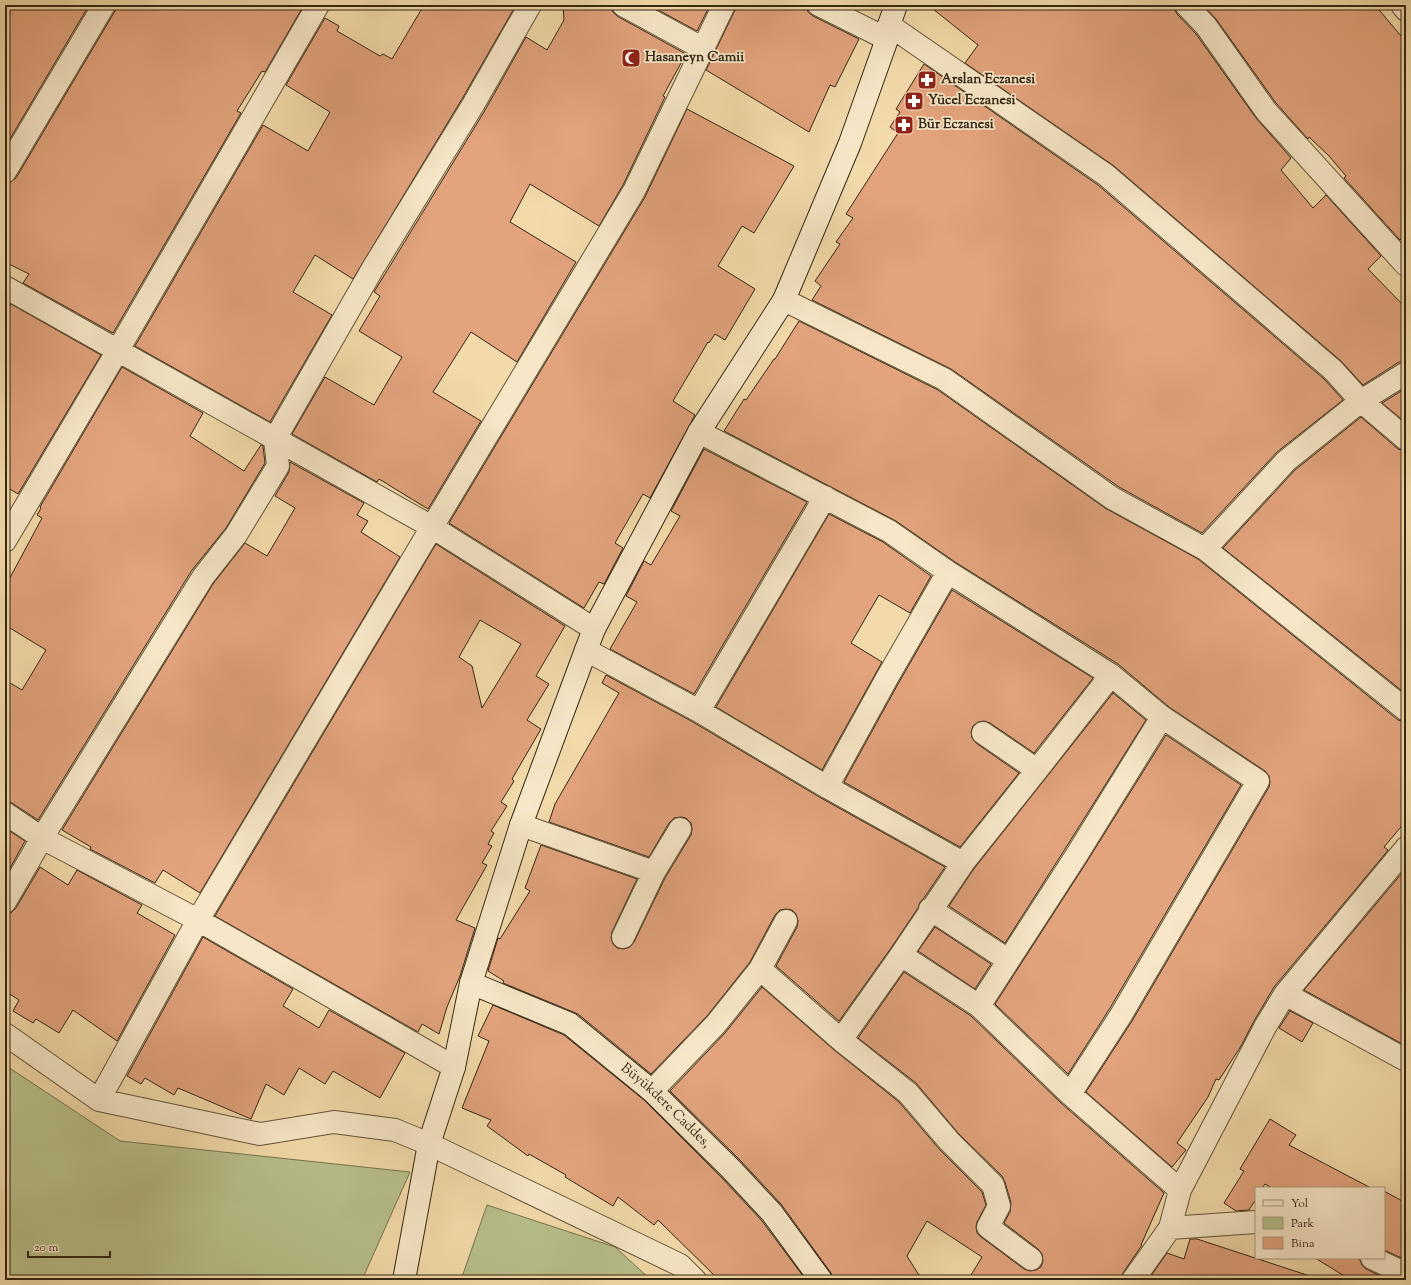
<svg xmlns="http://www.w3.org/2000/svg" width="1411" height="1285" font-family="'Sorts Mill Goudy',serif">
<rect width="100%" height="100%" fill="#f3daaa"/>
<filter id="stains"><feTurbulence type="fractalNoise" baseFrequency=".005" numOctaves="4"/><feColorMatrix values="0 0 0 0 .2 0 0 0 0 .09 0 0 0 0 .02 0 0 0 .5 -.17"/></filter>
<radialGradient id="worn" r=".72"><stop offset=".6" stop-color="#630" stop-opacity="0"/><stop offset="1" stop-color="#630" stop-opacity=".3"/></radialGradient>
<path fill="#b8c08b" stroke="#767450" d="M 5,1065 L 120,1141 L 410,1172 L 362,1280 L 5,1280 Z
M 487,1205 L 615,1247 L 651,1280 L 461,1280 Z"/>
<path fill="#e2a37d" stroke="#342715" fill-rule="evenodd" d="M 5,5 L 89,5 L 7,144 L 5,143 Z
M 116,5 L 304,5 L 265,72 L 262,71 L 237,111 L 241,113 L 113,333 L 23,283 L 29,274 L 5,262 L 5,189 L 8,184 L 16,178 L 115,11 Z
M 424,5 L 516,5 L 462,99 L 353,279 L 315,255 L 293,292 L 332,315 L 270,422 L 135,346 L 263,125 L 308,151 L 330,112 L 286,85 L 325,18 L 339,26 L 337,31 L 380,56 L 383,54 L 392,59 Z
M 563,5 L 611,5 L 612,11 L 617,16 L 686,54 L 663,96 L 665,97 L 623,185 L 599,226 L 530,184 L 510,222 L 576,262 L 517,362 L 471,332 L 445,373 L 433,392 L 481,421 L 428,509 L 379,479 L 377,482 L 292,434 L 325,377 L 374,405 L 402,357 L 359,331 L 380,296 L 374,292 L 484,112 L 526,37 L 547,50 L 564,20 Z
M 649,5 L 710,5 L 697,31 Z
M 736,5 L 807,5 L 808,12 L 813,16 L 859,39 L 835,87 L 830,85 L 809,132 L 706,70 L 735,10 Z
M 928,5 L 1174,5 L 1174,8 L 1177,14 L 1196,34 L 1256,118 L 1291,158 L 1281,170 L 1313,208 L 1326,195 L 1381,256 L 1368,269 L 1406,308 L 1406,361 L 1399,362 L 1363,385 L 1341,361 L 1114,166 L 965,63 L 978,45 Z
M 1203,5 L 1375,5 L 1406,42 L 1406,234 L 1400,240 L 1344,178 L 1346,176 L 1329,156 L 1309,137 L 1308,139 L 1276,103 L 1216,19 Z
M 924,64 L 1098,185 L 1324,379 L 1343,400 L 1277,452 L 1202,533 L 1119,487 L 951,369 L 812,300 L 821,286 L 815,281 L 840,244 L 836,242 L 853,218 L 846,214 L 898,133 L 890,127 L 900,112 L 896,109 Z
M 687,109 L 794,166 L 754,233 L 742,226 L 718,266 L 755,289 L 725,340 L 715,334 L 709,343 L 708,342 L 673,401 L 695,415 L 650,498 L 643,494 L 615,543 L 623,548 L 604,584 L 599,582 L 584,608 L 449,523 L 645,197 Z
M 11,304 L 101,355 L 18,494 L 5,486 L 5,314 Z
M 799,321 L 938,390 L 1105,508 L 1198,559 L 1398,720 L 1406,722 L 1406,821 L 1384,847 L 1388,850 L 1385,854 L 1274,987 L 1254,1021 L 1241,1046 L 1219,1080 L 1216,1079 L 1208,1097 L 1177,1143 L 1186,1150 L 1172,1167 L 1086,1092 L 1132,1021 L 1269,787 L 1270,782 L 1269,776 L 1265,771 L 1169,707 L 1118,664 L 955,562 L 896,521 L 724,431 L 744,399 L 746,400 L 774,359 L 775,359 Z
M 122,367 L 203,413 L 190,436 L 244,471 L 261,445 L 263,446 L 265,463 L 226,528 L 192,570 L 38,820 L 12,803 L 5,801 L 5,680 L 22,690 L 46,650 L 5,625 L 5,587 L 42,518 L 37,515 L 41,508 L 40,507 Z
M 1406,388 L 1406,423 L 1382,403 Z
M 1361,417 L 1398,449 L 1406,451 L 1406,694 L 1223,548 L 1295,470 Z
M 704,449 L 807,502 L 694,694 L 610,649 L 637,602 L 626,596 L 644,561 L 651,565 L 680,516 L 671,511 Z
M 290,462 L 364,503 L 357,515 L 368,521 L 361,532 L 400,557 L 200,893 L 163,870 L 155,883 L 90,849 L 91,847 L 62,830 L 213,584 L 245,543 L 267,556 L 295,508 L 275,496 L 289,472 Z
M 829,514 L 883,542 L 931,576 L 910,613 L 879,595 L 851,643 L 882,662 L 822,770 L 716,707 Z
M 436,544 L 565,626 L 536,676 L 549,684 L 527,720 L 541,729 L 512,779 L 514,781 L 501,802 L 507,806 L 491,831 L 494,833 L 488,844 L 492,846 L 482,863 L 487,865 L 456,920 L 475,928 L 460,976 L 447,1007 L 439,1034 L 422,1024 L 418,1032 L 215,916 ZM 480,620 L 521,644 L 482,708 L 472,666 L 459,657 Z
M 952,590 L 1093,678 L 1034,753 L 990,723 L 984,721 L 978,722 L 973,726 L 971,732 L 972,738 L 976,743 L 1019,773 L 960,847 L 844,782 L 898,684 Z
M 606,675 L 693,722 L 821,798 L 945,867 L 924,898 L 920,902 L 918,908 L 891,948 L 839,1021 L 776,966 L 797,927 L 798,921 L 796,914 L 792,910 L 786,909 L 780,910 L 775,915 L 750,962 L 707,1016 L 651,1074 L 578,1014 L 503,983 L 504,981 L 488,971 L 498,938 L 500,939 L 530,891 L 525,888 L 541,845 L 637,879 L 612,932 L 611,938 L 613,944 L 617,948 L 624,949 L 630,947 L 634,942 L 665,878 L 691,835 L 692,829 L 691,823 L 686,818 L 681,817 L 674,818 L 669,823 L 649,857 L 549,822 L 555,804 L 619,693 L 602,683 Z
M 1113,693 L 1146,720 L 1065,849 L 1005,943 L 949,906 L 973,870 Z
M 1166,735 L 1241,785 L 1110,1008 L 1068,1074 L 995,1004 L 1086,863 Z
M 5,828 L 25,841 L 5,877 Z
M 40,867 L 68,885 L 77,870 L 142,905 L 137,913 L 175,935 L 117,1041 L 73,1010 L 59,1033 L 36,1019 L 33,1023 L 13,1011 L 19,1000 L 5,991 L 5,914 L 11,913 L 16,908 Z
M 1402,873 L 1406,876 L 1406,1046 L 1304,990 Z
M 935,927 L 991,964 L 975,989 L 918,951 Z
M 203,937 L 293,989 L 283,1006 L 319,1028 L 329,1010 L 405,1053 L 380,1098 L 333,1071 L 325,1084 L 299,1068 L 284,1095 L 266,1084 L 251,1119 L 178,1088 L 174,1095 L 145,1078 L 141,1084 L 127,1076 Z
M 904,972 L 971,1016 L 1061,1103 L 1164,1193 L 1141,1245 L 1142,1245 L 1123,1273 L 1121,1280 L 968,1280 L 982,1257 L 927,1221 L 907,1256 L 922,1280 L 833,1280 L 831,1273 L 781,1204 L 740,1160 L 670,1091 L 725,1033 L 762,987 L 833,1049 L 899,1102 L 940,1150 L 982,1192 L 986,1205 L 977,1222 L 976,1227 L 977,1233 L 981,1237 L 1024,1269 L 1030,1271 L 1036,1270 L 1041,1267 L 1043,1261 L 1042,1254 L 1038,1249 L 1004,1223 L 1010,1212 L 1011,1203 L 1005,1182 L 1002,1176 L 958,1133 L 916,1083 L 858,1038 Z
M 493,1005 L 564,1035 L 644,1100 L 722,1178 L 762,1221 L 806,1280 L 719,1280 L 658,1220 L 654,1225 L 618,1197 L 613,1206 L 565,1177 L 566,1175 L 529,1154 L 528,1156 L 487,1126 L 491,1120 L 462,1108 L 489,1041 L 478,1036 Z
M 1290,1011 L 1313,1023 L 1302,1042 L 1279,1028 Z
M 1270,1119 L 1296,1135 L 1289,1145 L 1371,1188 L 1272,1188 L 1265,1184 L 1262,1188 L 1256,1188 L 1256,1199 L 1249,1210 L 1236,1211 L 1224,1203 L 1244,1171 L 1240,1169 Z
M 1384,1191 L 1406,1203 L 1406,1260 L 1384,1250 Z
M 1190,1239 L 1197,1239 L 1310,1276 L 1309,1280 L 1148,1280 L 1167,1253 L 1184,1259 Z
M 1315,1258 L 1356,1258 L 1360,1260 L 1362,1265 L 1366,1269 L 1389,1280 L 1351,1280 Z"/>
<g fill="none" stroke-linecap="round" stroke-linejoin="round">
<g stroke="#64543a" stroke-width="24">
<path id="street" d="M 623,5 L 702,48
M 819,5 L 887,39
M 1186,5 L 1206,26 L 1266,111 L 1406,265
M 1402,5 L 1406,10
M 889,25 L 1106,175 L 1333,370 L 1361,401 L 1406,439
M 5,172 L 104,5
M 5,287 L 432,527 L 594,629
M 784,300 L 944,379 L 1112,498 L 1205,549 L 1406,710
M 699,432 L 889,531 L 948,572 L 1111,675 L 1162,717 L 1258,781 L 1121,1015 L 1070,1094
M 5,541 L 118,350 L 318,5
M 1205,549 L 1286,461 L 1361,401 L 1406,373
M 586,650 L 699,711 L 827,787 L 963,863
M 699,711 L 825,497
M 983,733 L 1037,770
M 827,787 L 887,678 L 948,572
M 5,813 L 42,838 L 198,920 L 454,1067
M 521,825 L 654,872
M 5,902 L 42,838 L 203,577 L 236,535 L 278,466 L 275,439 L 373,268 L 473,105 L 530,5
M 930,909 L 1008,960
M 623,937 L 654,872 L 680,829
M 901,955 L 979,1006 L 1070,1094 L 1180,1190
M 760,969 L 841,1040 L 908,1093 L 949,1141 L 993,1185 L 999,1206 L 988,1227 L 1031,1259
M 1285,994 L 1406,1060
M 979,1006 L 1076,856 L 1162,717
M 5,1034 L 99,1100 L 260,1134 L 334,1122 L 395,1130 L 429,1144 L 680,1265 L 695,1280
M 841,1040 L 901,955 L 963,863 L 1037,770 L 1111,675
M 652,1091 L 716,1024 L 760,969 L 786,921
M 99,1100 L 198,920 L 432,527 L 634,191 L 724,5
M 1170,1228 L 1256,1222
M 1372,1258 L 1406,1274
M 1133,1280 L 1170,1228 L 1180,1190 L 1265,1027 L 1285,994 L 1406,848"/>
</g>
<g stroke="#342715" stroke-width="24">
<g id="secondary">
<path id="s1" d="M 471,983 L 570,1024 L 652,1091 L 731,1169 L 772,1213 L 821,1280"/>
<path d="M 404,1280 L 429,1144 L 454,1067 L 471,983 L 521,825 L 586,650 L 594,629 L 699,432 L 784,300 L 850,143 L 887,39 L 889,25 L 896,5"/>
</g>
</g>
<use href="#street" stroke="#f7e7c8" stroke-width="22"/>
<use href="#secondary" stroke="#f7e7c8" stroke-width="22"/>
</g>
<defs>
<g id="mosque-square" transform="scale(1)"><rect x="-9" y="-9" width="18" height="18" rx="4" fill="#8f2418" stroke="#f7e7c8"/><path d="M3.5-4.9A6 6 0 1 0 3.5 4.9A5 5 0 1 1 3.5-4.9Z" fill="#fff"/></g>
<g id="pharmacy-square" transform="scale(1)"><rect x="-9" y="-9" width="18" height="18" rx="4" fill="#8f2418" stroke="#f7e7c8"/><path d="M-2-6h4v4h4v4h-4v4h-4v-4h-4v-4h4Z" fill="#fff"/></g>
</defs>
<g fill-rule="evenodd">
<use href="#mosque-square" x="631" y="58"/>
<use href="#pharmacy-square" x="927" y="80"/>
<use href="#pharmacy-square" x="914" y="101"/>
<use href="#pharmacy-square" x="904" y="125"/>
</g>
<g text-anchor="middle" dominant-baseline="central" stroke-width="3.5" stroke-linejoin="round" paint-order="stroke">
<g font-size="14" font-weight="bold" fill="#342715" stroke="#f7e7c8" text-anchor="start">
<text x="645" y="58">Hasaneyn Camii</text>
<text x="941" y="80">Arslan Eczanesi</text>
<text x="928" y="101">Yücel Eczanesi</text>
<text x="918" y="125">Bür Eczanesi</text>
</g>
<g font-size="14" fill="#342715" stroke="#f7e7c8">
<text stroke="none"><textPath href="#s1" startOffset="233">Büyükdere Caddes,</textPath></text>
</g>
</g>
<rect width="1411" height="1285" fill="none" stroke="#f3daaa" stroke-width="20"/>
<rect x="6" y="6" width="1399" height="1273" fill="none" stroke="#342715" stroke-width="2"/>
<rect x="10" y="10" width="1391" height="1265" fill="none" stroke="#342715"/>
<rect x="1255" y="1187" width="130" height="72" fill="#f7e7c8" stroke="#a99a80"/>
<rect x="1263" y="1200" width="20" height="6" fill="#f7e7c8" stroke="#a99a80"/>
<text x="1291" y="1207" font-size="12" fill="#342715">Yol</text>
<rect x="1263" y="1217" width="20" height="12" fill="#b8c08b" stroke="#a99a80"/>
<text x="1291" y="1227" font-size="12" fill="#342715">Park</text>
<rect x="1263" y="1237" width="20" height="12" fill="#e2a37d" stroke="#a99a80"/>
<text x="1291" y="1247" font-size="12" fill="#342715">Bina</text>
<path d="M28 1251v6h82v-6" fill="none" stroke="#342715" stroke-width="2"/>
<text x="34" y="1251" font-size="12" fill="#342715" stroke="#f7e7c8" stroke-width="3" paint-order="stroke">20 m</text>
<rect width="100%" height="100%" filter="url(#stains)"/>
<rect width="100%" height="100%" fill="url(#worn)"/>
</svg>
